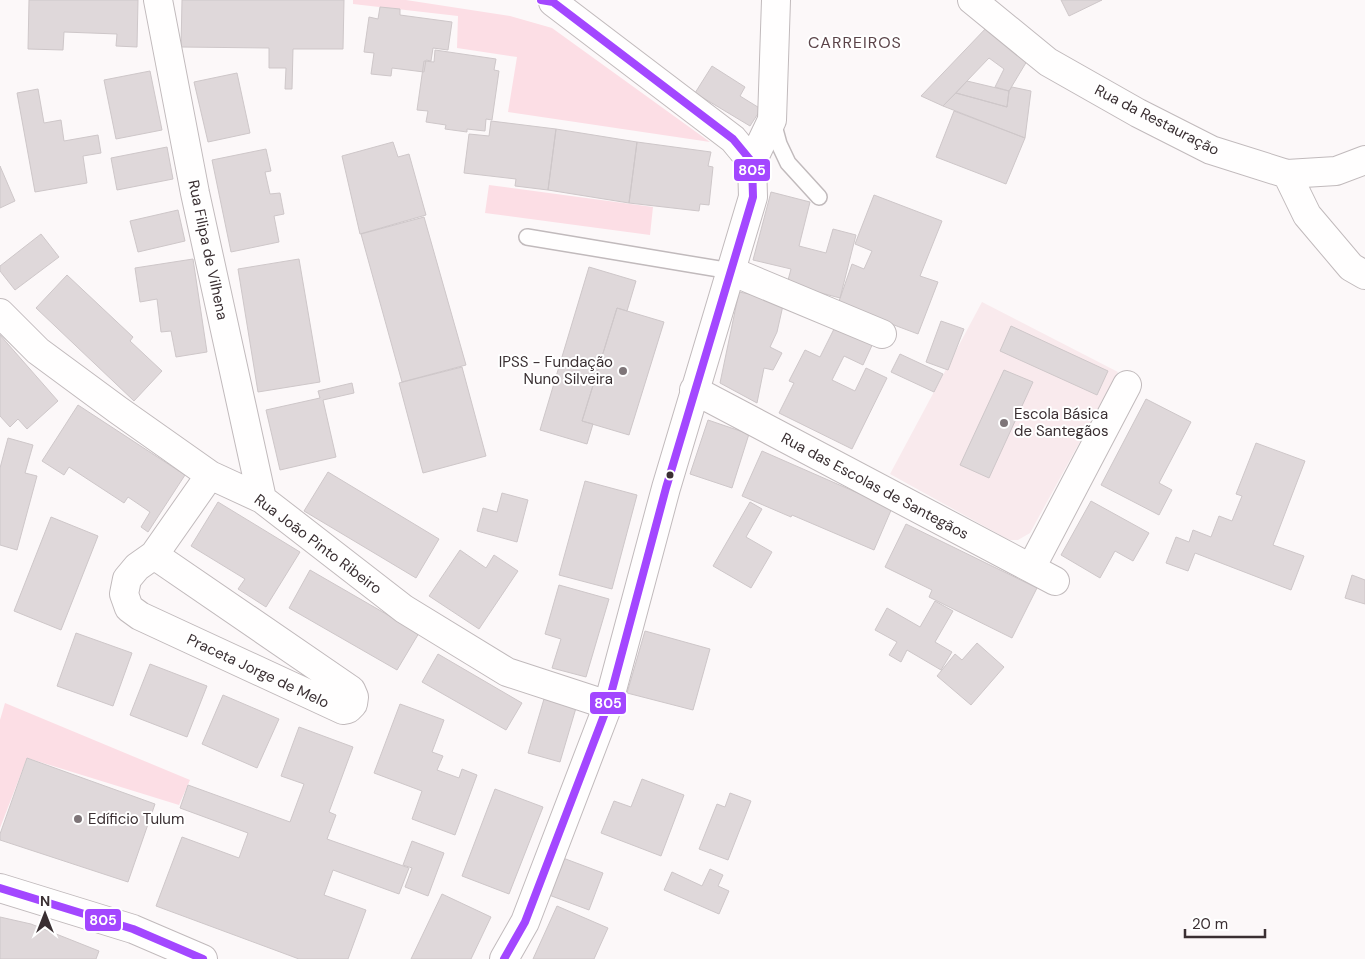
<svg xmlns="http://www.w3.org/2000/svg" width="1365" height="959" font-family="'DM Sans',sans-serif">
<rect width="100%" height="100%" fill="#fcf8f9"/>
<path fill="#f9eaed" d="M 982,302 L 1118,372 L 1030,533 L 1018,540 L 1010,540 L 1002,536 L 890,474 Z"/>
<path fill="#fcdee5" d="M 353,0 L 406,0 L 510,16 L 552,28 L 710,142 L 508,112 L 517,57 L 457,48 L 458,16 L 353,4 Z
M 489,185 L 653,207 L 650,235 L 485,213 Z
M 5,703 L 190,780 L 179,805 L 27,758 L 0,828 L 0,720 Z"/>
<path fill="#dfd8da" stroke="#cec7c9" d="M 29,0 L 138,0 L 137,47 L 116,46 L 117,34 L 64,32 L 63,50 L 28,49 Z
M 182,0 L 344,0 L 343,49 L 293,49 L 292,89 L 285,89 L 286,68 L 269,68 L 269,48 L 181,47 Z
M 1061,0 L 1102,0 L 1069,16 Z
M 380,7 L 400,9 L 400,15 L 452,22 L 448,50 L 433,48 L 431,61 L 426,60 L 424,72 L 392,68 L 391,76 L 371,74 L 374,53 L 364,52 L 369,17 L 378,19 Z
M 988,26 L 1027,61 L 1009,91 L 995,87 L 1004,69 L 989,58 L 943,106 L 921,96 Z
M 435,50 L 496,59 L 494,70 L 499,71 L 492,120 L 486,119 L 485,131 L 467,129 L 467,132 L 445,129 L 446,125 L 426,122 L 428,111 L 417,110 L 424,61 L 434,62 Z
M 712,66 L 745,87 L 740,96 L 761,109 L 750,126 L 695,93 Z
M 150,71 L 162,130 L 116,139 L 104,80 Z
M 237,73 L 250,133 L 208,142 L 194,82 Z
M 967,81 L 1009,91 L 1007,107 L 956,93 Z
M 1012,87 L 1031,91 L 1025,138 L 943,106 L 956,93 L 1007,107 L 1009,91 Z
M 38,89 L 44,123 L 61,120 L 64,141 L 98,135 L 101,153 L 83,156 L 87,183 L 35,192 L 17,93 Z
M 954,111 L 1025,138 L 1006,184 L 936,157 Z
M 491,121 L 556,129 L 548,190 L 515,186 L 516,179 L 464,173 L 469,134 L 489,136 Z
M 556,129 L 637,142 L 629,203 L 548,190 Z
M 393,142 L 398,157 L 409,154 L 426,215 L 360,234 L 342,156 Z
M 637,142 L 711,152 L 708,166 L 713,167 L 709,205 L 700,204 L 699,211 L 629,203 Z
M 167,147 L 173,179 L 117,190 L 111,158 Z
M 266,149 L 271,171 L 265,172 L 270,194 L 280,193 L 284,214 L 274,216 L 279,242 L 231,252 L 212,160 Z
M 0,166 L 15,201 L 0,208 Z
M 771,192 L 810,202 L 799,246 L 826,253 L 833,229 L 856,235 L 840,298 L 787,284 L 791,269 L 753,260 Z
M 874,195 L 942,221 L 920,276 L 938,282 L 918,334 L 838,304 L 852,264 L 864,269 L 872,251 L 855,244 Z
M 178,210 L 185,241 L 138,252 L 130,221 Z
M 424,217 L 466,365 L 402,382 L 361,234 Z
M 41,234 L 59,257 L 15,290 L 0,271 L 0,266 Z
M 193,259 L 207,352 L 176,357 L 171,331 L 161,332 L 157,299 L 140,302 L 135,268 Z
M 299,259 L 320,382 L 258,392 L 238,269 Z
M 589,267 L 636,281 L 627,311 L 617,308 L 582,421 L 593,424 L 587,444 L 540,430 Z
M 67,275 L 133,337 L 130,341 L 162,371 L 134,401 L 36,308 Z
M 739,292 L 784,301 L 777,332 L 770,347 L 782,353 L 773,370 L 764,368 L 757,403 L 720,383 Z
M 617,308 L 664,322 L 629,435 L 582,421 Z
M 941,321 L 964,329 L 948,370 L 926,362 Z
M 837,323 L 874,341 L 863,365 L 844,356 L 832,380 L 855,391 L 866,368 L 887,378 L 852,449 L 779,413 L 794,383 L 789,381 L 805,350 L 820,357 Z
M 1011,326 L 1108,371 L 1097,395 L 1000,351 Z
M 0,335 L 58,401 L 27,429 L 18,419 L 10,427 L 0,416 Z
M 900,354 L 943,374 L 934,392 L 891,372 Z
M 462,367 L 486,456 L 423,473 L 399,383 Z
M 1004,370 L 1033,382 L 989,478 L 960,465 Z
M 352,383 L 354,393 L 323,400 L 336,457 L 280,470 L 266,410 L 320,398 L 318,391 Z
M 1146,399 L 1191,422 L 1159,483 L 1172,490 L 1159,515 L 1101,485 Z
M 78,405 L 185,475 L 148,532 L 141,527 L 150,512 L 128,497 L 124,503 L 69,467 L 64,475 L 42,461 Z
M 708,420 L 749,434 L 732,488 L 690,474 Z
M 8,438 L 33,445 L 25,473 L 37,476 L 17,550 L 0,545 L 0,468 Z
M 1256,443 L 1305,461 L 1273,545 L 1304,556 L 1291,590 L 1195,553 L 1188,571 L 1166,563 L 1176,537 L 1189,542 L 1193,530 L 1211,537 L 1219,516 L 1232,521 L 1242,496 L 1236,494 Z
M 762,451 L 892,508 L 874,550 L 792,515 L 791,517 L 742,496 Z
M 328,472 L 439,539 L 416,578 L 304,511 Z
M 585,481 L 637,495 L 612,589 L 559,575 Z
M 502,493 L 528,500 L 517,542 L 477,531 L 483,508 L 497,512 Z
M 1091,501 L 1149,533 L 1133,561 L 1115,551 L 1100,578 L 1061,555 Z
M 218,502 L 300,552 L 266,607 L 238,589 L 245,579 L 191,546 Z
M 750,502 L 762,509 L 746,537 L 772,552 L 751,588 L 713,566 Z
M 51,517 L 98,536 L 61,630 L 14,611 Z
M 906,524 L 1037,588 L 1012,638 L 929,597 L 932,590 L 885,567 Z
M 460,550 L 486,568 L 494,555 L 518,571 L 479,629 L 429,596 Z
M 310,570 L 419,633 L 397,670 L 289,608 Z
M 1352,575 L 1365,580 L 1365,604 L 1345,598 Z
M 559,585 L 609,599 L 586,677 L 552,668 L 561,639 L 545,634 Z
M 935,601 L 953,611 L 935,642 L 952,652 L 941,670 L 907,650 L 901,662 L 889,655 L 897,642 L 875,630 L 887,608 L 920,627 Z
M 645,631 L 710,649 L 693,710 L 627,693 Z
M 76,633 L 132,653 L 113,706 L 57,686 Z
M 977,643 L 1004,667 L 971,705 L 937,676 L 955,654 L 962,660 Z
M 438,654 L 522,703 L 506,730 L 422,682 Z
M 150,664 L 207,686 L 187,737 L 130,715 Z
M 223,695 L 279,719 L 257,768 L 202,744 Z
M 544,699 L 576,708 L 560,762 L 528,753 Z
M 400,704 L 444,720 L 432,752 L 443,756 L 437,770 L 459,778 L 462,769 L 477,775 L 455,835 L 412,819 L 422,791 L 374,773 Z
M 299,727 L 353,747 L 329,812 L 336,815 L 327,839 L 409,868 L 399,894 L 333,870 L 324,895 L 366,910 L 348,959 L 299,959 L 156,906 L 182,837 L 239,858 L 248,833 L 180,808 L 188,785 L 290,822 L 304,784 L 281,776 Z
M 27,758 L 155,804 L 128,882 L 0,840 L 0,834 Z
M 642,779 L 684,795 L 661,856 L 601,833 L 614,801 L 631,807 Z
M 495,789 L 543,807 L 509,894 L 462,876 Z
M 730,793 L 751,801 L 728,860 L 699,849 L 717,804 L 725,807 Z
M 412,841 L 444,853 L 428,896 L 405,887 L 412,868 L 403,865 Z
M 563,858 L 603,873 L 589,910 L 549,895 Z
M 710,869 L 723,875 L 718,886 L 729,891 L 719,914 L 664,890 L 672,872 L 702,886 Z
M 442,894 L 491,917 L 471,959 L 411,959 Z
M 557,906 L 608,928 L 594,959 L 533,959 Z
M 0,917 L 31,924 L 99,951 L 96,959 L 0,959 Z"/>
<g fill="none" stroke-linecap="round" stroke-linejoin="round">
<g stroke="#c1babc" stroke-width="18">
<path id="lane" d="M 773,122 L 779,144 L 788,163 L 819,197
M 527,237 L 731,271"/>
</g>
<g stroke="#c1babc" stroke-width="30">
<path id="street" d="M 158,0 L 195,193 L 262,499
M 972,0 L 1048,62 L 1138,113 L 1211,150 L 1287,174 L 1336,171 L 1365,160
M 752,162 L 772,120 L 776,0
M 1287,174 L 1307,215 L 1351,267 L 1365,275
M 731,271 L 882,334
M 0,313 L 38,351 L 118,410 L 210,475 L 262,499 L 404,609 L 507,672 L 608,705
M 694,390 L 1055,581
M 154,555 L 351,690 L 354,697 L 353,704 L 348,709 L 343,710 L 140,616 L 129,608 L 124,594 L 127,579 L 137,567 L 154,555 L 210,475
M 1031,568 L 1127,385
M 0,888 L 133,929 L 203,959
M 504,959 L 525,922 L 608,705 L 666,488 L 753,197 L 752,162 L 733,139 L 553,2"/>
</g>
<use href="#lane" stroke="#fffefe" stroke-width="15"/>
<use href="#street" stroke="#fffefe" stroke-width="28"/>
<g stroke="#fff" stroke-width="11">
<path id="bus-1" d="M 0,888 L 133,929 L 203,959
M 504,959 L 525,922 L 608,705 L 666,488 L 753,197 L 752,162 L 733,139 L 553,2 L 541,0"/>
</g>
<use href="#bus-1" stroke="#a347ff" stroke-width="8"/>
</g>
<g fill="#7e7578" stroke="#fff" stroke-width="2">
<circle cx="623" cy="371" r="5"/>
<circle cx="1004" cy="423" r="5"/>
<circle cx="78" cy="819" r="5"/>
</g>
<circle fill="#3a2f32" stroke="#fff" stroke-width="2" cx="670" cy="475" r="4.5"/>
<g text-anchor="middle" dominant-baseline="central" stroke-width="4" stroke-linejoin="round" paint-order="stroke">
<g font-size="15" fill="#3a2f32" stroke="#fff">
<text transform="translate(1157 120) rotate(27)">Rua da Restauração</text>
<text transform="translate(208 250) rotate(78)">Rua Filipa de Vilhena</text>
<text transform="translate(875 486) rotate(28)">Rua das Escolas de Santegãos</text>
<text transform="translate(318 544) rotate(37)">Rua João Pinto Ribeiro</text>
<text transform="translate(258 671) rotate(25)">Praceta Jorge de Melo</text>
</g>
<g font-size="15" fill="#3a2f32" stroke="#fff" text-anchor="start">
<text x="613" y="362" text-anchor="end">IPSS - Fundação<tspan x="613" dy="17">Nuno Silveira</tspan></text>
<text x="1014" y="414">Escola Básica<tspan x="1014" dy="17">de Santegãos</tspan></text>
<text x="88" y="819">Edíficio Tulum</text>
</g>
<g font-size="16" letter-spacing="1" fill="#5c454a" stroke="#fff">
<text x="855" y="42">CARREIROS</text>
</g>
</g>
<g stroke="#fff" stroke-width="2">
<rect x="733" y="158" width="38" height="24" rx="5" fill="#a347ff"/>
<rect x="589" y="691" width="38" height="24" rx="5" fill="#a347ff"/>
<rect x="84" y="908" width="38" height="24" rx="5" fill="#a347ff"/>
</g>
<g font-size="14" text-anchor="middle" font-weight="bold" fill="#fff">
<text x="752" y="175">805</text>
<text x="608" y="708">805</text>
<text x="103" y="925">805</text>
</g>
<g transform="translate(45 914)" stroke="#ffffff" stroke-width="4" paint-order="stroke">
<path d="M0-4L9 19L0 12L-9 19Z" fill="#3a2f32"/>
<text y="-8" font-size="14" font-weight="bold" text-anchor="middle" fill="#3a2f32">N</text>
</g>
<path d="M1185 929v8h80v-8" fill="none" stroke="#3a2f32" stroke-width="2.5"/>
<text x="1192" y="929" font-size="15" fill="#3a2f32" stroke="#ffffff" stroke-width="4" paint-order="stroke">20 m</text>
</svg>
